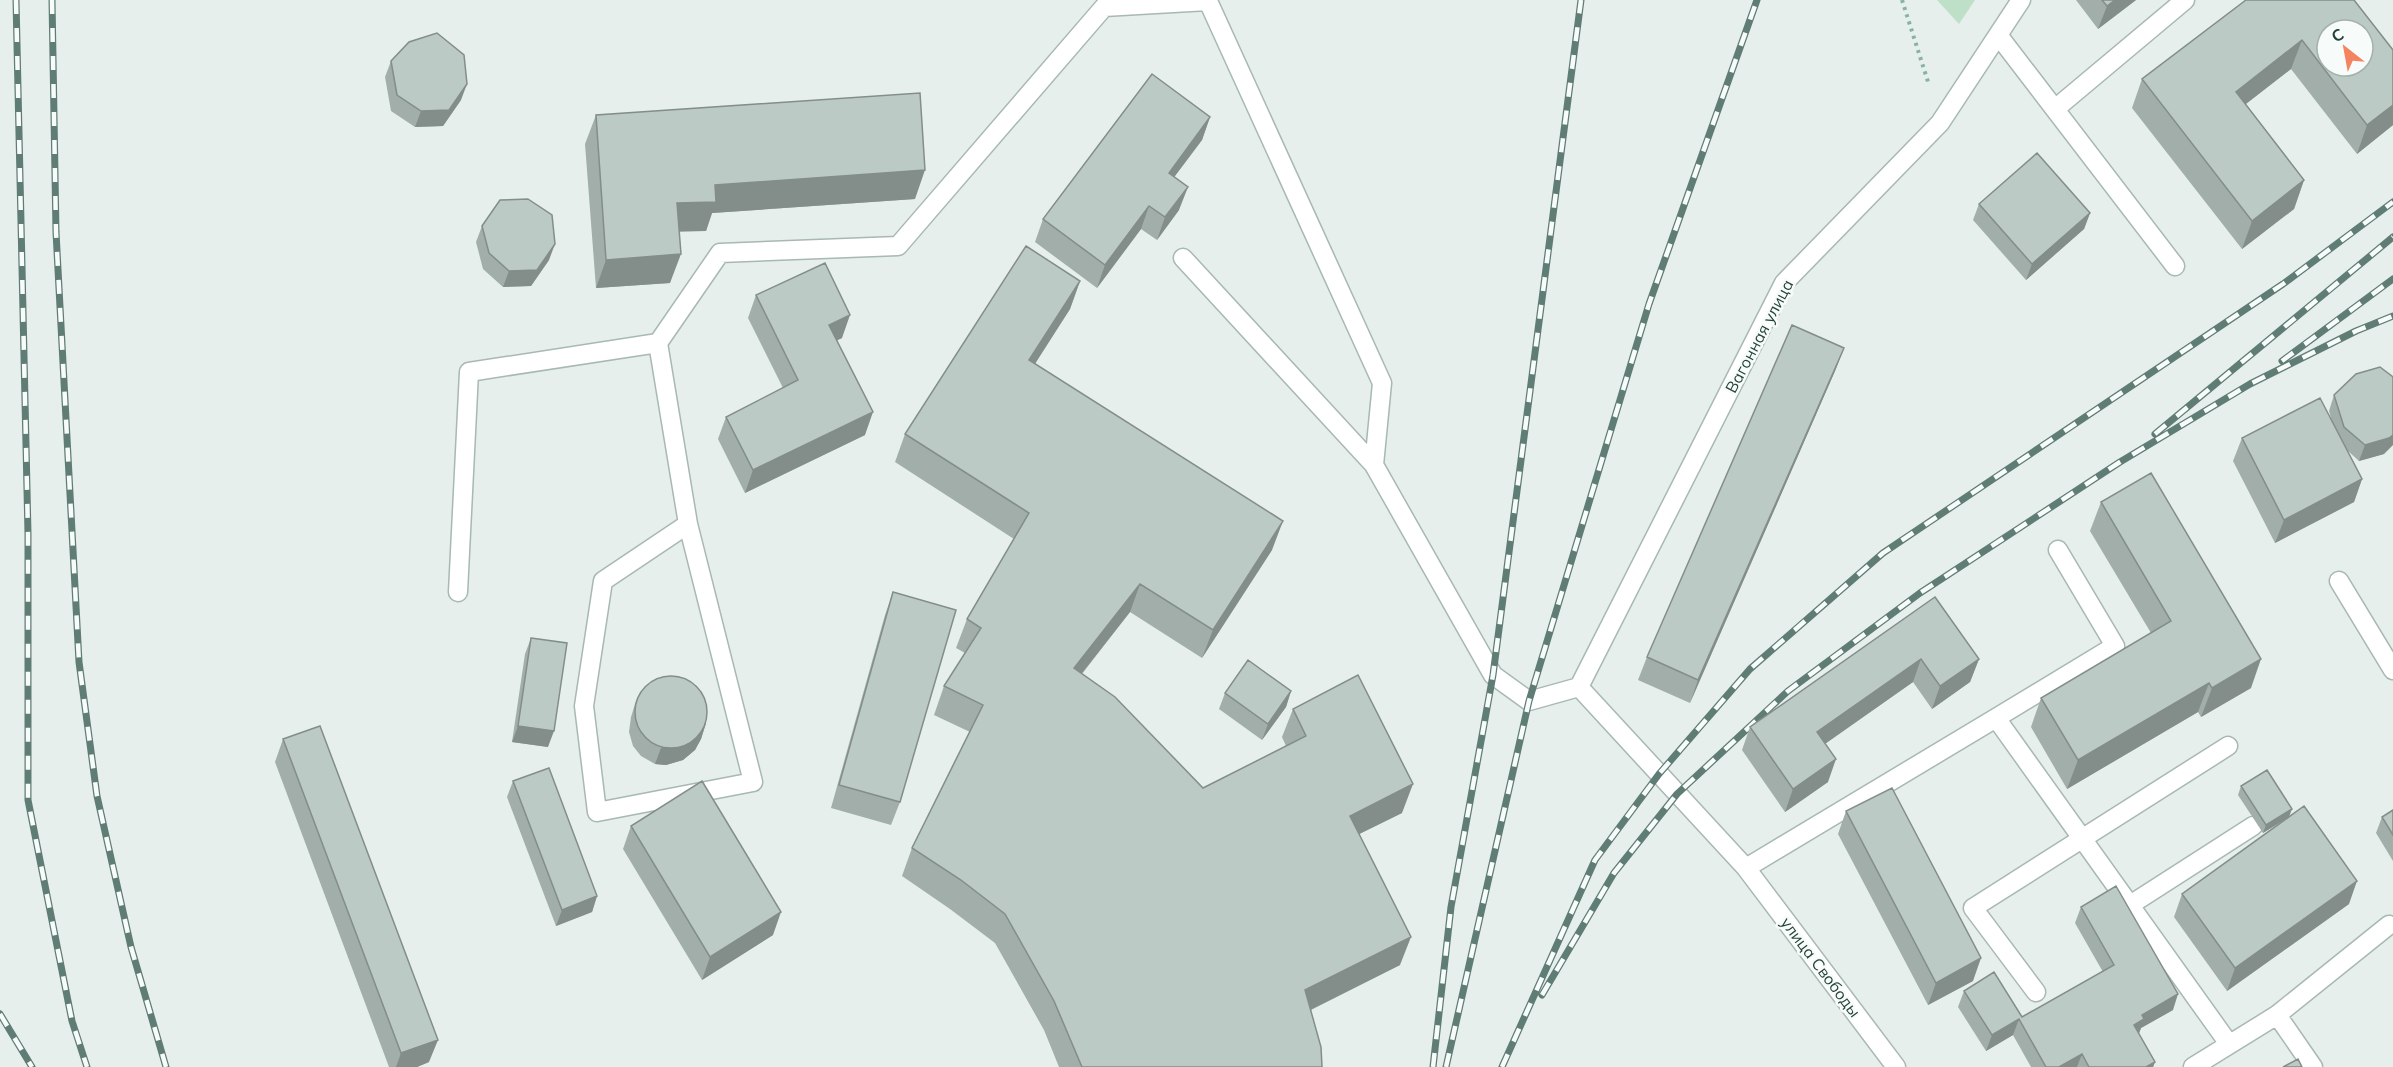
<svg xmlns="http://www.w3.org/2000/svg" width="2393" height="1067" font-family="Mulish,sans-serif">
<rect width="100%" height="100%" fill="#e6efeb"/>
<path fill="#bfe0c8" d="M 1937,0 L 1975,0 L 1959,24 Z"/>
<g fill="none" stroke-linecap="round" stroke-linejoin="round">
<g stroke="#a8b8b2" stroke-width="21">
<path id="minor" d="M 1998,35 L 2175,266
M 2055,109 L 2185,0
M 1183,258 L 1374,465 L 1493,675 L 1529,701 L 1579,687 L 1746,868 L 1896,1067
M 658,343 L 688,524 L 753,782 L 597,812 L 584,706 L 603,581 L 688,524
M 2058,550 L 2115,646 L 1996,718 L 2229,1044
M 2339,581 L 2393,670
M 458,592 L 469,372 L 658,343 L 720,253 L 898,246 L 1104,7 L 1208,1 L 1382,383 L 1374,465
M 1579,687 L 1784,283 L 1940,123 L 2021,0
M 1746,868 L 1996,718
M 2130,905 L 2253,826
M 2036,992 L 1973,908 L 2228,746
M 2277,1015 L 2313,1067
M 2193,1067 L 2277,1015 L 2389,925"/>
</g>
<path stroke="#86b3a5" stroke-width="4" stroke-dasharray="3 4.5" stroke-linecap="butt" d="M 1902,0 L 1929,85"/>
<use href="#minor" stroke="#fff" stroke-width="18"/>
<g stroke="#5f7d75" stroke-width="7">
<path id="rail" d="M 16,0 L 28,534 L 28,800 L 72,1021 L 87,1067
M 52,0 L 56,232 L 79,662 L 97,796 L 131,947 L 166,1067
M 2282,361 L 2393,279
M 2155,434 L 2393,237
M 1542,995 L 1614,873 L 1677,794 L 1788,691 L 1920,593 L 2120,462 L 2250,384 L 2356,331 L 2393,316
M 0,1014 L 32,1067
M 1433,1067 L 1451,907 L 1493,675 L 1581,0
M 1446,1067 L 1529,701 L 1649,304 L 1757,0
M 1502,1067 L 1595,860 L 1659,774 L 1750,669 L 1883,553 L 2283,284 L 2393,202"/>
</g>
<use href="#rail" stroke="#f7fbf9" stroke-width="4.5" stroke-dasharray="14" stroke-linecap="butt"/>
</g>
<path fill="#a1aea9" d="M 2076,0 L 2136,0 L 2098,29 Z
M 2354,0 L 2393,125 L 2357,154 L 2291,69 L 2246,104 L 2304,180 L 2294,209 L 2242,249 L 2132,108 L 2142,79 Z
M 391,61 L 461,100 L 443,126 L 415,127 L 391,111 L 385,77 Z
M 596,115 L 915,199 L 712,213 L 706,231 L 679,231 L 670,283 L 596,288 L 585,144 Z
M 1210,117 L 1202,140 L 1174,177 L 1179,210 L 1157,240 L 1141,229 L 1097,288 L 1035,242 L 1043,219 Z
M 1979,204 L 2090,213 L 2084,229 L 2026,280 L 1973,220 Z
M 482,226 L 549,260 L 531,286 L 503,287 L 483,269 L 476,242 Z
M 1080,281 L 1070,309 L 1035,363 L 1272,550 L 1202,658 L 1130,612 L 1082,674 L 1203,788 L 1286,746 L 1282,737 L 1293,709 L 1402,813 L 1359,834 L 1400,965 L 1311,1010 L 1322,1067 L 1059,1067 L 1044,1030 L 995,943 L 950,909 L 902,876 L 912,848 L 970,732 L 934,715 L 944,686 L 965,653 L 956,648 L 967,619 L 1014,539 L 895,462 L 905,434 Z
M 756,295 L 842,338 L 837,340 L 865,435 L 745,493 L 718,439 L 726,417 L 783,388 L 748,318 Z
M 1844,348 L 1835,371 L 1690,703 L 1638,680 L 1647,657 Z
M 2334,395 L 2384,454 L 2359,461 L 2348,451 L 2362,479 L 2354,502 L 2275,543 L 2233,461 L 2242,438 L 2331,418 L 2329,411 Z
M 2101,502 L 2251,688 L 2201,717 L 2198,712 L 2067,789 L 2031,727 L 2041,698 L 2151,633 L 2090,531 Z
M 893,592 L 900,802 L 891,825 L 831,808 L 885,615 Z
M 1935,597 L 1979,659 L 1970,682 L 1932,709 L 1913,682 L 1825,744 L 1828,782 L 1785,812 L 1742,750 L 1750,727 Z
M 531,638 L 548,747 L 512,742 L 525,654 Z
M 1291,691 L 1286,707 L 1262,740 L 1219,709 L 1225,693 Z
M 636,701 L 706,723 L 701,739 L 695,750 L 683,760 L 666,765 L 655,764 L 641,756 L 633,746 L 629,732 L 631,717 Z
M 283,739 L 429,1062 L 417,1067 L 389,1067 L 275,762 Z
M 513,781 L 597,896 L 592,912 L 556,926 L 507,797 Z
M 2241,786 L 2289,817 L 2263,833 L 2238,795 Z
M 2393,810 L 2393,861 L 2376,833 L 2382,817 Z
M 1846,811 L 1973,981 L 1928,1005 L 1838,834 Z
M 631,826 L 773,935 L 702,980 L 623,849 Z
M 2182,894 L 2349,904 L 2227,991 L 2174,917 Z
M 2081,907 L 2173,1010 L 2141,1028 L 2139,1034 L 2155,1062 L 2153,1067 L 2031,1067 L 2013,1035 L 1986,1051 L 1958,1007 L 1964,991 L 2022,1017 L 2103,972 L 2075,923 Z"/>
<path fill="#838d89" d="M 2115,0 L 2136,0 L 2098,29 L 2107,6 Z
M 2302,40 L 2291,69 L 2225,120 L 2236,92 Z
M 467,84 L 461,100 L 443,126 L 415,127 L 421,111 Z
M 2393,105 L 2393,125 L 2357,154 L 2367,125 Z
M 1210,117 L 1202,140 L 1160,196 L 1169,173 Z
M 925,170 L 915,199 L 712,213 L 706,231 L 667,232 L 677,203 L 715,185 Z
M 2304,180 L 2294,209 L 2242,249 L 2252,221 Z
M 1188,187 L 1179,210 L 1157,240 L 1165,217 Z
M 1149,206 L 1141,229 L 1097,288 L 1105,265 Z
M 2090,213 L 2084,229 L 2026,280 L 2032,264 Z
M 555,244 L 549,260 L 531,286 L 503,287 L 509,271 Z
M 681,254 L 670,283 L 596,288 L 606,260 Z
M 1080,281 L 1070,309 L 1019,389 L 1029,360 Z
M 850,315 L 842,338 L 821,348 L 829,325 Z
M 1844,348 L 1835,371 L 1690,703 L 1698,680 Z
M 873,412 L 865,435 L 745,493 L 753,470 Z
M 2393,435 L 2393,445 L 2384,454 L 2359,461 L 2365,445 Z
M 2362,479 L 2354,502 L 2275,543 L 2284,520 Z
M 1283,521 L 1272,550 L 1202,658 L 1213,630 Z
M 1140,584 L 1130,612 L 1063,697 L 1074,668 Z
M 1921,659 L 1913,682 L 1809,755 L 1817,732 Z
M 1979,659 L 1970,682 L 1932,709 L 1940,686 Z
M 2261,659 L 2251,688 L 2201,717 L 2212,688 Z
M 2209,683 L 2198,712 L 2067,789 L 2078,760 Z
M 1291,691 L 1286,707 L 1262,740 L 1268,724 Z
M 706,723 L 701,739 L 695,750 L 683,760 L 666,765 L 655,764 L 661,748 Z
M 518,726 L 554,731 L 548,747 L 512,742 Z
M 1836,759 L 1828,782 L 1785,812 L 1793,789 Z
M 1413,784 L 1402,813 L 1339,844 L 1350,816 Z
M 2292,809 L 2289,817 L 2263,833 L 2266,825 Z
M 2357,881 L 2349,904 L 2227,991 L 2235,968 Z
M 597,896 L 592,912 L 556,926 L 562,910 Z
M 781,912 L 773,935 L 702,980 L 710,957 Z
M 1411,937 L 1400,965 L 1294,1018 L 1305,990 Z
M 1981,958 L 1973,981 L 1928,1005 L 1936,983 Z
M 2178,994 L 2173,1010 L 2141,1028 L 2138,1035 L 2134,1025 L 2142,1015 Z
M 2019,1019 L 2013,1035 L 1986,1051 L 1992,1035 Z
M 438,1040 L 429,1062 L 417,1067 L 396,1067 L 401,1053 Z
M 2082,1054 L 2077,1067 L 2059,1067 Z
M 2155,1062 L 2153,1067 L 2146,1067 Z"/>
<path fill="#bbcac4" stroke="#838d89" stroke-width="1.5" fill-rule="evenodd" d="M 2102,0 L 2115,0 L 2107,6 Z
M 2246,0 L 2354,0 L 2393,50 L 2393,105 L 2367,125 L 2302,40 L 2236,92 L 2304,180 L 2252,221 L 2142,79 ZM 2327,30 L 2363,30 L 2363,66 L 2327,66 Z
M 437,33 L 464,55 L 467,84 L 449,110 L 421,111 L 397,95 L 391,61 L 409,42 Z
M 1152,74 L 1210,117 L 1169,173 L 1188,187 L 1165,217 L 1149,206 L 1105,265 L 1043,219 Z
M 920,93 L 925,170 L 715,185 L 716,202 L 677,203 L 681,254 L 606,260 L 596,115 Z
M 2037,153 L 2090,213 L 2032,264 L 1979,204 Z
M 528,199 L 552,215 L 555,244 L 537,270 L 509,271 L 489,253 L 482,226 L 500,200 Z
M 1026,246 L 1080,281 L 1029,360 L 1283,521 L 1213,630 L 1140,584 L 1074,668 L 1115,697 L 1203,788 L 1306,736 L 1293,709 L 1358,675 L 1413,784 L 1350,816 L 1411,937 L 1305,990 L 1321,1047 L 1322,1067 L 1082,1067 L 1054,1001 L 1005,914 L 961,880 L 912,848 L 983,705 L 944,686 L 981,628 L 967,619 L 1029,513 L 905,434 Z
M 825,263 L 850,315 L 829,325 L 873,412 L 753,470 L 726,417 L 798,380 L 756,295 Z
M 1792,325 L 1844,348 L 1698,680 L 1647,657 Z
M 2380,367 L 2393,377 L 2393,435 L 2389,438 L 2365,445 L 2344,427 L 2334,395 L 2356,374 Z
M 2320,398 L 2362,479 L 2284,520 L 2242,438 Z
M 2151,473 L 2261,659 L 2212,688 L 2209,683 L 2078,760 L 2041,698 L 2171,621 L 2101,502 Z
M 893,592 L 956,610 L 900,802 L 839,785 Z
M 1935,597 L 1979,659 L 1940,686 L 1921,659 L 1817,732 L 1836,759 L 1793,789 L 1750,727 Z
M 531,638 L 567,643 L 554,731 L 518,726 Z
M 1248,660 L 1291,691 L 1268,724 L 1225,693 Z
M635 712a36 36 0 1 1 72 0a36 36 0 1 1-72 0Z
M 320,726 L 438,1040 L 401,1053 L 283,739 Z
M 549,768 L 597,896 L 562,910 L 513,781 Z
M 2267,770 L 2292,809 L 2266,825 L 2241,786 Z
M 702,781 L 781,912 L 710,957 L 631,826 Z
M 1892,788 L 1981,958 L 1936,983 L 1846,811 Z
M 2304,806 L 2357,881 L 2235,968 L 2182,894 Z
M 2393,810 L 2393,835 L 2382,817 Z
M 2116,886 L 2178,994 L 2142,1015 L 2144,1019 L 2134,1025 L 2155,1062 L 2146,1067 L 2089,1067 L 2082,1054 L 2059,1067 L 2046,1067 L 2019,1019 L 1992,1035 L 1964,991 L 1994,972 L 2022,1017 L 2114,965 L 2081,907 Z
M 2298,1059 L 2302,1067 L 2283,1067 Z"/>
<g text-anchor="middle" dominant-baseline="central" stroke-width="5" stroke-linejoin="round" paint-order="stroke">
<g font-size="16" fill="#24423a" stroke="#f7fbf9">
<text transform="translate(1759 336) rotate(-62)">Вагонная улица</text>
<text transform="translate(1821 967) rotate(53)">улица Свободы</text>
</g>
</g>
<g transform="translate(2345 48) rotate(329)"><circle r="28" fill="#f7fbf9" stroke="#a3b1ad" stroke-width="1.5"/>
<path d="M0-4.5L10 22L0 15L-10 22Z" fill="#f4845f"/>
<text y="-9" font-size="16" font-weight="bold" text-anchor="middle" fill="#24423a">С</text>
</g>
</svg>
